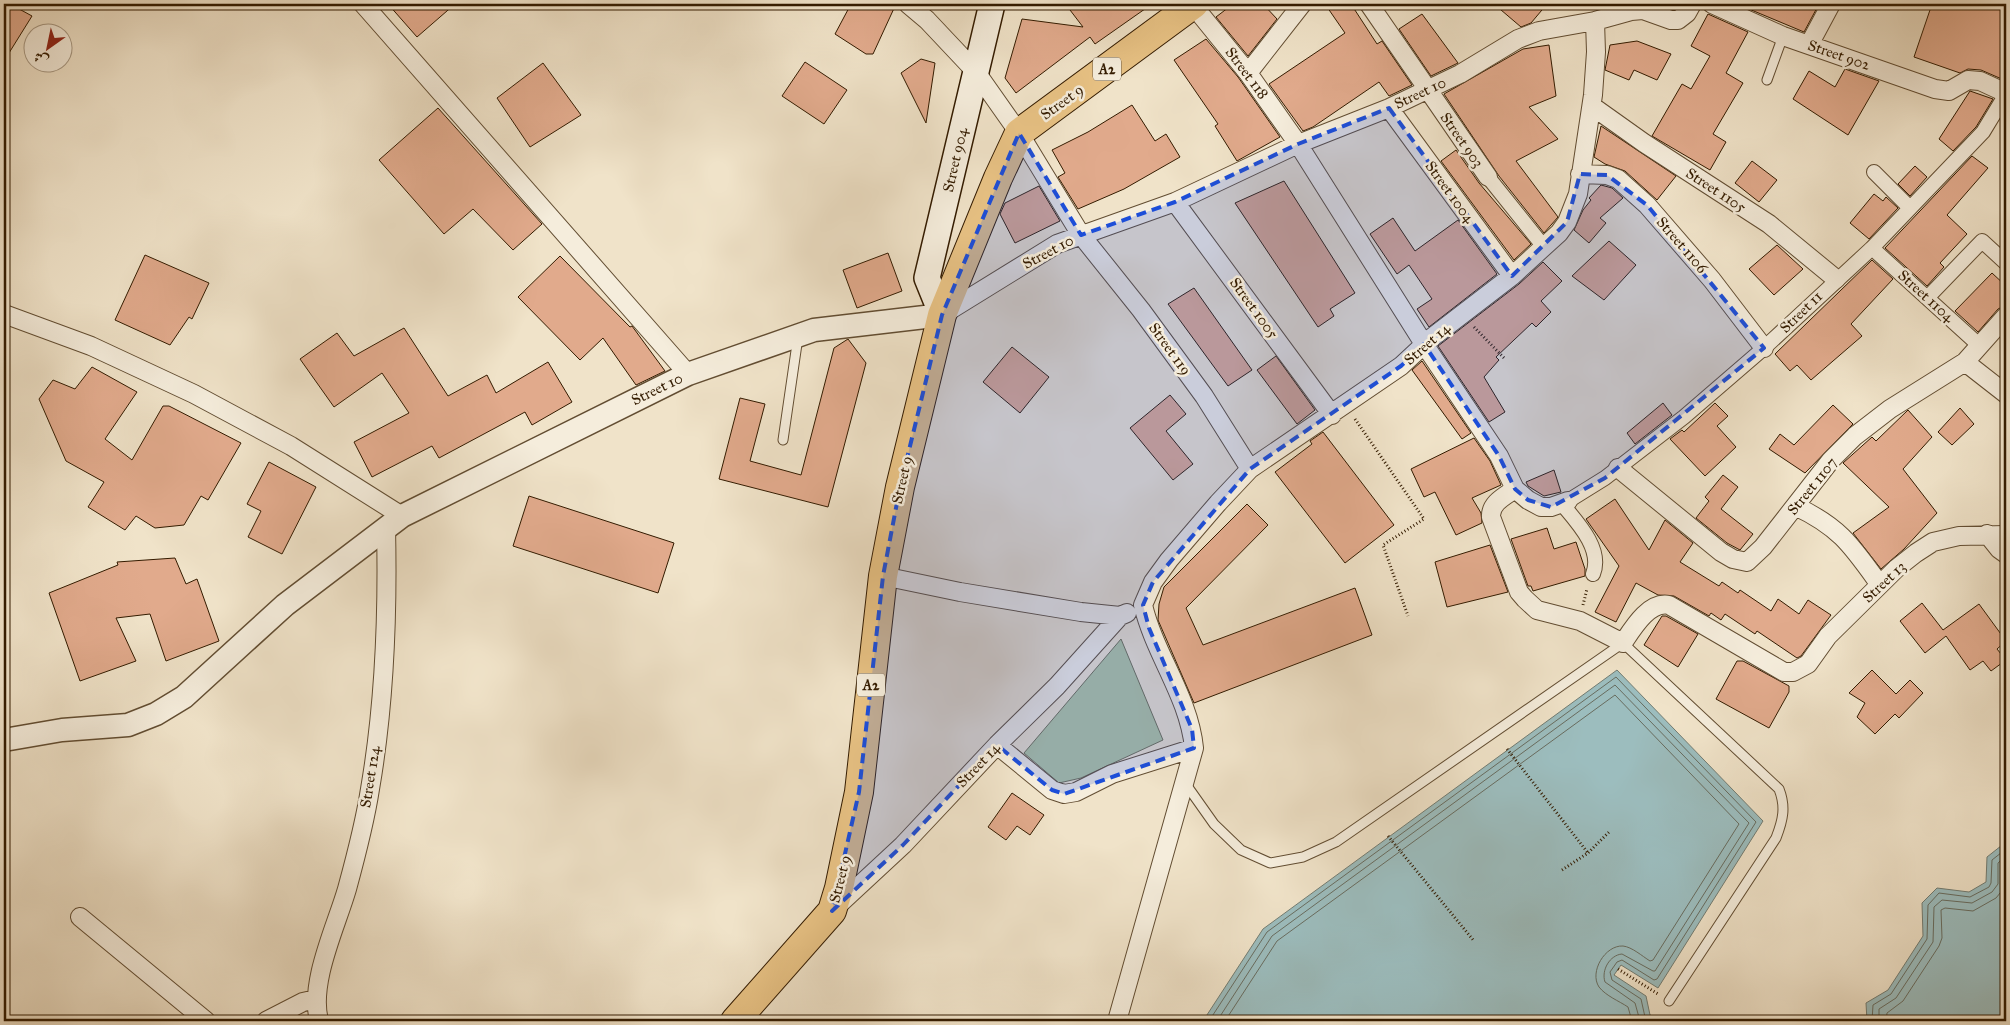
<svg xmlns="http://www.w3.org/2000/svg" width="2010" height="1025" font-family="'IM FELL Great Primer',Amiri,serif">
<rect width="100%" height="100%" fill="#f0e3c9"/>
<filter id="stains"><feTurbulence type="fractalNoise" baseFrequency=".004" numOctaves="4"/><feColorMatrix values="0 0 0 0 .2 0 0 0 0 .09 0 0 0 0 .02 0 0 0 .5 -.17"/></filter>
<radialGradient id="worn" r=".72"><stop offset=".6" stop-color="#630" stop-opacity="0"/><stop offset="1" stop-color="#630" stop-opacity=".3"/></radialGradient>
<path fill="#b4c59b" stroke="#74704e" d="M 1121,639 L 1163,740 L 1081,778 L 1059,783 L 1024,753 Z"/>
<path fill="#9cbdbe" stroke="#727c72" d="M 1617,670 L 1763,821 L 1658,988 L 1621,965 L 1614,975 L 1646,996 L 1650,1015 L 1666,1021 L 1203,1021 L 1263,929 Z
M 2006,842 L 2006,1021 L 1867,1021 L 1866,1003 L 1888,990 L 1923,936 L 1922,903 L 1937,888 L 1969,892 L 1986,882 L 1987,857 Z"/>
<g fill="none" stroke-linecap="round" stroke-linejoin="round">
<path stroke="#686c5f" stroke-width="1" d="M 1209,1021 L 1267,932 L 1616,677 L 1756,822 L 1657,979 L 1654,980 L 1622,960 L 1617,962 L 1610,972 L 1612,980 L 1641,999 L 1645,1017 L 1651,1021
M 1217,1021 L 1272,936 L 1615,685 L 1749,823 L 1655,971 L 1653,971 L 1622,954 C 1610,955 1601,970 1605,982 L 1635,1003 L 1640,1021
M 1225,1021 L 1277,941 L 1615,695 L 1739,824 L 1653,960 L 1650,961 C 1642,956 1632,947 1623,946 C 1605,945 1589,972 1599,987 C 1606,996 1619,1001 1628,1007 L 1632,1021
M 1872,1021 L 1873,1005 L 1891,994 L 1927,939 L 1928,905 L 1939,893 L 1970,897 L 1989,887 L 1991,883 L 1992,860 L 2006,849
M 1879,1021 L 1879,1009 L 1896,998 L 1933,942 L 1934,907 L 1942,900 L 1972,903 L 1992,892 L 1998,884 L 1998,863 L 2006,856
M 1886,1021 L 1887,1013 L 1903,1001 L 1939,946 L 1942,938 L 1941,910 L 1945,908 L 1973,911 L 1996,898 L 2005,887 L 2006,866"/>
</g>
<path fill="#e1aa8c" stroke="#331b00" d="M 4,4 L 10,4 L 32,16 L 4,61 Z
M 388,4 L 455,4 L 417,37 Z
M 851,4 L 896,4 L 873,54 L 866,54 L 835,34 Z
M 1079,4 L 1152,4 L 1095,44 L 1090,37 L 1016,93 L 1005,78 L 1022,19 L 1083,27 L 1070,10 Z
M 1233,4 L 1263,4 L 1277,19 L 1248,56 L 1216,17 Z
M 1325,4 L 1351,4 L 1377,44 L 1382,41 L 1412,85 L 1389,96 L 1379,82 L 1313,127 L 1303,131 L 1269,84 L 1345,33 Z
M 1494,4 L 1547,4 L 1531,23 L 1521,27 Z
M 1737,4 L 1819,4 L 1804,32 Z
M 1932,4 L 2006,4 L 2006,74 L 2004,80 L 1981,70 L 1968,69 L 1960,73 L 1914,57 Z
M 1422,14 L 1458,63 L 1431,76 L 1399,29 Z
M 1708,14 L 1748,32 L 1726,73 L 1743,83 L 1713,134 L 1726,142 L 1710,170 L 1652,136 L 1682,84 L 1691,89 L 1710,56 L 1691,46 Z
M 1206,39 L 1238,77 L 1280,137 L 1237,161 L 1215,126 L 1218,124 L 1174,60 Z
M 1637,41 L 1671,54 L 1657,80 L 1634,70 L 1629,80 L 1605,70 L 1610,45 Z
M 1549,45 L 1556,96 L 1529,107 L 1558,139 L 1516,161 L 1558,217 L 1544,233 L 1499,176 L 1444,94 L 1523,49 Z
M 921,59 L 935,63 L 926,123 L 901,73 Z
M 805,62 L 847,90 L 824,124 L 782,96 Z
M 543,63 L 581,115 L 530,147 L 497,98 Z
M 1845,69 L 1879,81 L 1848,135 L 1793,99 L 1809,71 L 1835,87 Z
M 1970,91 L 1993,99 L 1976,127 L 1953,151 L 1939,139 Z
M 1132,105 L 1155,141 L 1166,134 L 1180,157 L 1124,189 L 1078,209 L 1058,177 L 1065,173 L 1052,150 L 1088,132 Z
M 438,108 L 542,224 L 513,250 L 473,209 L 444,234 L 379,160 Z
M 1601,126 L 1676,176 L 1657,200 L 1625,171 L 1605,164 L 1594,157 Z
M 1456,150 L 1479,183 L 1531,244 L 1514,260 L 1441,161 Z
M 1972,156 L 1988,168 L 1947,215 L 1967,234 L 1940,263 L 1944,267 L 1927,286 L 1885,248 Z
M 1752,161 L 1777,180 L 1759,202 L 1735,183 Z
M 1915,166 L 1927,177 L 1910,196 L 1898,184 Z
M 1284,181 L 1355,293 L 1330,309 L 1334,316 L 1318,327 L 1235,203 Z
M 1601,185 L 1612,188 L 1623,198 L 1600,218 L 1606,223 L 1589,243 L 1574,230 L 1583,210 L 1591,200 L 1589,198 Z
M 1039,186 L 1060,221 L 1015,243 L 1000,214 L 1005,203 Z
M 1874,194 L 1883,201 L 1886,197 L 1898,208 L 1869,239 L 1850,223 Z
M 1393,218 L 1415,251 L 1458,220 L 1497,274 L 1429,327 L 1417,309 L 1432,299 L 1409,265 L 1397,274 L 1370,234 Z
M 1609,241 L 1636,265 L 1604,300 L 1572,276 Z
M 1777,245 L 1803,269 L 1774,295 L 1749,269 Z
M 888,253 L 902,291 L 857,308 L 843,270 Z
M 145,255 L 209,283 L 192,319 L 189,317 L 170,345 L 115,320 Z
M 560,256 L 630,327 L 632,326 L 665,371 L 636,385 L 603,338 L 580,360 L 518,297 Z
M 1872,260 L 1893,279 L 1851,324 L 1862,336 L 1811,380 L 1797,365 L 1790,371 L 1775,354 Z
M 1543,262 L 1562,281 L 1541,301 L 1551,312 L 1536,327 L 1532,323 L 1496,357 L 1499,360 L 1484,377 L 1505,412 L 1489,422 L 1438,346 L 1519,284 Z
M 1992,273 L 2006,286 L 2006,305 L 1998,309 L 1978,332 L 1955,311 Z
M 1194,288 L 1252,370 L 1228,386 L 1168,304 Z
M 404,328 L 448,396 L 487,375 L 496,393 L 548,362 L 572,402 L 532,425 L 525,412 L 439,458 L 432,446 L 372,477 L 354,442 L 409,413 L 382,373 L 334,407 L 300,359 L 337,333 L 354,356 Z
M 848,339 L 866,363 L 828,507 L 719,479 L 740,398 L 765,404 L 750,461 L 801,475 L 834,348 Z
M 1012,347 L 1049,377 L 1020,413 L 983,382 Z
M 1276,356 L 1315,410 L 1297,424 L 1257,370 Z
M 1422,361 L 1471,433 L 1462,439 L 1412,370 Z
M 92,367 L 137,392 L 105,439 L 132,460 L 163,406 L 169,406 L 241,443 L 208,500 L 201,496 L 184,525 L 155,528 L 136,516 L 125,530 L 88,507 L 104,482 L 66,461 L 39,399 L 53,380 L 75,389 Z
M 1170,395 L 1186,414 L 1166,431 L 1193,464 L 1173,480 L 1130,428 Z
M 1663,403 L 1672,415 L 1635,444 L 1627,433 Z
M 1715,403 L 1728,416 L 1717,426 L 1736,447 L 1705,476 L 1670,439 L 1682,430 L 1684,432 Z
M 1833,405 L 1853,424 L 1805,473 L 1769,449 L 1780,434 L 1794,445 Z
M 1960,408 L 1974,424 L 1952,445 L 1938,432 Z
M 1908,410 L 1932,437 L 1903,469 L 1937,513 L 1904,549 L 1881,569 L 1853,533 L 1889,507 L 1843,463 L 1872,437 L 1876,441 Z
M 1323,432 L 1394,525 L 1345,563 L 1275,472 L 1312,444 L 1310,441 Z
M 1474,438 L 1490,461 L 1501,485 L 1472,498 L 1481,513 L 1482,523 L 1456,535 L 1435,492 L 1424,497 L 1411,469 Z
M 269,462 L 316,487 L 282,554 L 248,537 L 261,511 L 247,504 Z
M 1554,470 L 1561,492 L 1544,496 L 1528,486 L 1526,482 Z
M 1723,475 L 1738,487 L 1721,509 L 1753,534 L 1740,550 L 1727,543 L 1696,518 L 1709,501 L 1705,497 Z
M 529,496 L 674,543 L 658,593 L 513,546 Z
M 1615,499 L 1649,550 L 1665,520 L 1693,543 L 1680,562 L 1719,586 L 1722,582 L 1738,593 L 1740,590 L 1771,611 L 1778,599 L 1799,614 L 1808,600 L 1831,615 L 1801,656 L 1797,658 L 1757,631 L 1755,634 L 1725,614 L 1721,620 L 1711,613 L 1709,616 L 1674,596 L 1658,595 L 1636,583 L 1616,622 L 1595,612 L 1619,566 L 1586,519 Z
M 1247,504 L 1268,525 L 1186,608 L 1203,645 L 1355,588 L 1372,635 L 1194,703 L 1158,620 L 1159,604 L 1164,587 Z
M 1547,528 L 1554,549 L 1576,542 L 1585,569 L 1585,576 L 1533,591 L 1531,586 L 1528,586 L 1511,539 Z
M 1490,545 L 1508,592 L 1447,607 L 1435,562 Z
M 175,558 L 186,584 L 197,579 L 219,641 L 166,661 L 150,614 L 116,618 L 136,661 L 80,681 L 49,593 L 118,565 L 117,562 Z
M 1922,603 L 1943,630 L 1979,604 L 2006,641 L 1997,649 L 2006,660 L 1991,671 L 1983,661 L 1970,670 L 1946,636 L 1925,653 L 1900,621 Z
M 1662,616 L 1666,616 L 1698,634 L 1678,667 L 1644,645 Z
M 1737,661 L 1743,661 L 1789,686 L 1789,692 L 1769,728 L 1716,699 Z
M 1872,670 L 1896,694 L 1910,680 L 1923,693 L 1899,718 L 1895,714 L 1875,734 L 1857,717 L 1865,703 L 1849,693 Z
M 1012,793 L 1044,815 L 1030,835 L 1017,826 L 1006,840 L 988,827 Z"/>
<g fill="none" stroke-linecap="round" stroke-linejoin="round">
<g stroke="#624d32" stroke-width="11">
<path id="service" d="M 1767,80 L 1783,36
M 783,440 L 798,337
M 1185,783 L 1214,824 L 1241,850 L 1270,863 L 1303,857 L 1336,842 L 1623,643 L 1779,789 C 1786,807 1783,820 1776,838 L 1669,1001"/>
</g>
<g stroke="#624d32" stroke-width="16">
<path id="pedestrian" d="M 1874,172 L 1910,208
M 1488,177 L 1544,247
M 1872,248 L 1980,346
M 1928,297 L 1982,241 L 2006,263
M 1568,501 L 1605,478 L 1684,417 L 1764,348 L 1872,248 L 1983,132 L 2006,94
M 1562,504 C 1577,522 1603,549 1593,574"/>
</g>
<g stroke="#624d32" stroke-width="20">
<path id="minor" d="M 363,4 L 688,374
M 908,4 L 927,20 L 976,72 L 1019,133 L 1081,235 L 1141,310 L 1204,396 L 1250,469
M 1192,4 L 1248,73 L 1298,144 L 1424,344 L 1499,456 L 1515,489 L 1528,500 L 1541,507 L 1551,507 L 1568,501
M 1369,4 L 1488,177
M 1712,4 L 1783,36 L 1935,89 L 1949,91 L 1968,80 L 1980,81 L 2006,93
M 1809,45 L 1831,4
M 1248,73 L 1302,4
M 1592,106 L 1644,143 L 1769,224 L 1836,279
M 1389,108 L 1512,276
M 1580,174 L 1607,175 L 1618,179 L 1647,205 L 1712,280 L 1764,348
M 1175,202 L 1332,415
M 4,314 L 91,346 L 194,394 L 291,446 L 402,516
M 942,315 L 1057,244 L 1175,202 L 1298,144 L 1389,108 L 1460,74 L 1518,39 L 1539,31 L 1595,21 L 1631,11 L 1643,10 L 1671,20 L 1678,20 L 1687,13 L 1692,4
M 1965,362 L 2006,394
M 1618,468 L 1721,552 L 1733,559 L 1747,562 L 1763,547 L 1831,460 L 1855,436 L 1890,409 L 1965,362 L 2006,316
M 1515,489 C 1505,496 1490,503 1491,517 L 1519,592 L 1525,599 L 1537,610 L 1580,621 L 1623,643 C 1633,628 1649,601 1669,605 L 1784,672 L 1793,672 L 1808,664 L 1828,636 L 1897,568 L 1916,553 L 1933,542 L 1959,536 L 2006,535
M 1795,506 C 1840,527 1852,546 1880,585
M 1987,534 L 1999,549 L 2006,554
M 883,576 L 960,592 L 1081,612 L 1120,616 L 1127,613
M 1143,605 L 1153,582 L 1169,560 L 1218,503 L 1250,469 L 1401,366 L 1430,339 L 1512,276 L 1559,233 L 1567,222 L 1578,194 L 1593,95 L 1596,52 L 1595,21
M 997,745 L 1052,790 L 1064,794 L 1076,792 L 1112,774 L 1194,748
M 834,909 L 903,845 L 997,745 L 1057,686 L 1120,616
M 80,917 L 206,1021
M 266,1021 L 303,1002 L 316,999
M 319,1021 C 309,982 336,927 347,889 C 356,856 365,822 370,789 C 385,702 388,614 386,527
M 1117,1021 L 1194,748 C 1189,697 1155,655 1143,605"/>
</g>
<g stroke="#624d32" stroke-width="25">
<path id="tertiary" d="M 4,740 L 62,730 L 128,725 L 156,714 L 184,697 L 285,605 L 402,516 L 688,374 L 814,330 L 942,315"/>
</g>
<g stroke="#331b00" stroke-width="28">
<path id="secondary" d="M 942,315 L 927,278 L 992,4"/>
</g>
<g stroke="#331b00" stroke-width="30">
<path id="primary" d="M 735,1021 L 832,911 L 839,888 L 859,792 L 883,576 L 900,487 L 942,315 L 998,178 L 1019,133 L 1194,4"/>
</g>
<path stroke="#331b00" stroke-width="3" stroke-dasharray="1 2.5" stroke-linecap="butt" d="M 1474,327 L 1505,359
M 1355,419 L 1424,519 L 1383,545 L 1408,616
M 1583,605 L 1587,589
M 1507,749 L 1588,853
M 1388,836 L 1474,941
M 1562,870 L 1588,853 L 1609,832
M 1618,969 L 1658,994"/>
<use href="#service" stroke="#f5eddc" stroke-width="9"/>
<use href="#pedestrian" stroke="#f5eddc" stroke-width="14"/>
<use href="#minor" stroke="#f5eddc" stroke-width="18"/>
<use href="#tertiary" stroke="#f5eddc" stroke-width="22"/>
<use href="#secondary" stroke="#f5eddc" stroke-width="25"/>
<use href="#primary" stroke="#e8c284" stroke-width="28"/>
</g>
<path fill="#1d4ed8" fill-opacity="0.2" stroke="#1d4ed8" stroke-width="4" stroke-dasharray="10 6" stroke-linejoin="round" d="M 1389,108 L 1512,276 L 1567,222 L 1580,174 L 1607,175 L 1647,205 L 1764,348 L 1605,478 L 1551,507 L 1528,500 L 1515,489 L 1499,456 L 1424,344 L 1401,366 L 1250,469 L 1153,582 L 1143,605 L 1149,628 L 1192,729 L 1194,748 L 1064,794 L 1052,790 L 997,745 L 903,845 L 832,911 L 859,792 L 883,576 L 900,487 L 942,315 L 1019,133 L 1081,235 L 1175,202 L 1298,144 Z"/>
<g text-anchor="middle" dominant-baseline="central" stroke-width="5" stroke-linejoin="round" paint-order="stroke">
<g fill="#f5eddc" stroke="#6d5a42" stroke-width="1">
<rect x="1093" y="57.5" width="28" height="23" rx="4"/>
<rect x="857" y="673.5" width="28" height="23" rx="4"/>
</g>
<g font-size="14" font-weight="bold" fill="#331b00">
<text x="1107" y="69">A2</text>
<text x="871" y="685">A2</text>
</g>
<g font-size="15" fill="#331b00" stroke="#f5eddc">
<text transform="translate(1839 55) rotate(19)">Street 902</text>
<text transform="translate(1247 73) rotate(53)">Street 118</text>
<text transform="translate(1420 93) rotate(-25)">Street 10</text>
<text transform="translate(1062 102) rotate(-36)">Street 9</text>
<text transform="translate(1462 140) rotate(55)">Street 903</text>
<text transform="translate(955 160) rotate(-77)">Street 904</text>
<text transform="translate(1716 190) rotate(33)">Street 1105</text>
<text transform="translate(1450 192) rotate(54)">Street 1004</text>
<text transform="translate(1682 245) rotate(49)">Street 1106</text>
<text transform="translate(1048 252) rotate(-28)">Street 10</text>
<text transform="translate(1926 296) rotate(42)">Street 1104</text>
<text transform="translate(1254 308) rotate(54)">Street 1005</text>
<text transform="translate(1801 312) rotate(-44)">Street 11</text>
<text transform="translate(1427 344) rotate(-41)">Street 14</text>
<text transform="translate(1170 349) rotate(54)">Street 119</text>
<text transform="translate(657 389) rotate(-26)">Street 10</text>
<text transform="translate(902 480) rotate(-77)">Street 9</text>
<text transform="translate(1812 486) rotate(-51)">Street 1107</text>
<text transform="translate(1884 582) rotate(-43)">Street 13</text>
<text transform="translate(978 765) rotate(-46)">Street 14</text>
<text transform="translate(370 777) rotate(-81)">Street 124</text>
<text transform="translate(840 879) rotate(-76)">Street 9</text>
</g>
</g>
<rect width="2010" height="1025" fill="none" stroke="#f0e3c9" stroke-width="20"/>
<rect x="5" y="5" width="2000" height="1015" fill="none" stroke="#331b00" stroke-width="2.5"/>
<rect x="10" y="10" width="1990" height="1005" fill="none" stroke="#331b00"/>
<g transform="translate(48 48) rotate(213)"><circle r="24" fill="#f5eddc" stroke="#a79984"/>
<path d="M0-4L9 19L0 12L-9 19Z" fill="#8f2418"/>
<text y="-8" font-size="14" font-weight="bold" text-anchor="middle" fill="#331b00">ش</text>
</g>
<rect width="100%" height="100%" filter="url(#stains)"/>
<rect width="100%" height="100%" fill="url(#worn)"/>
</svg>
